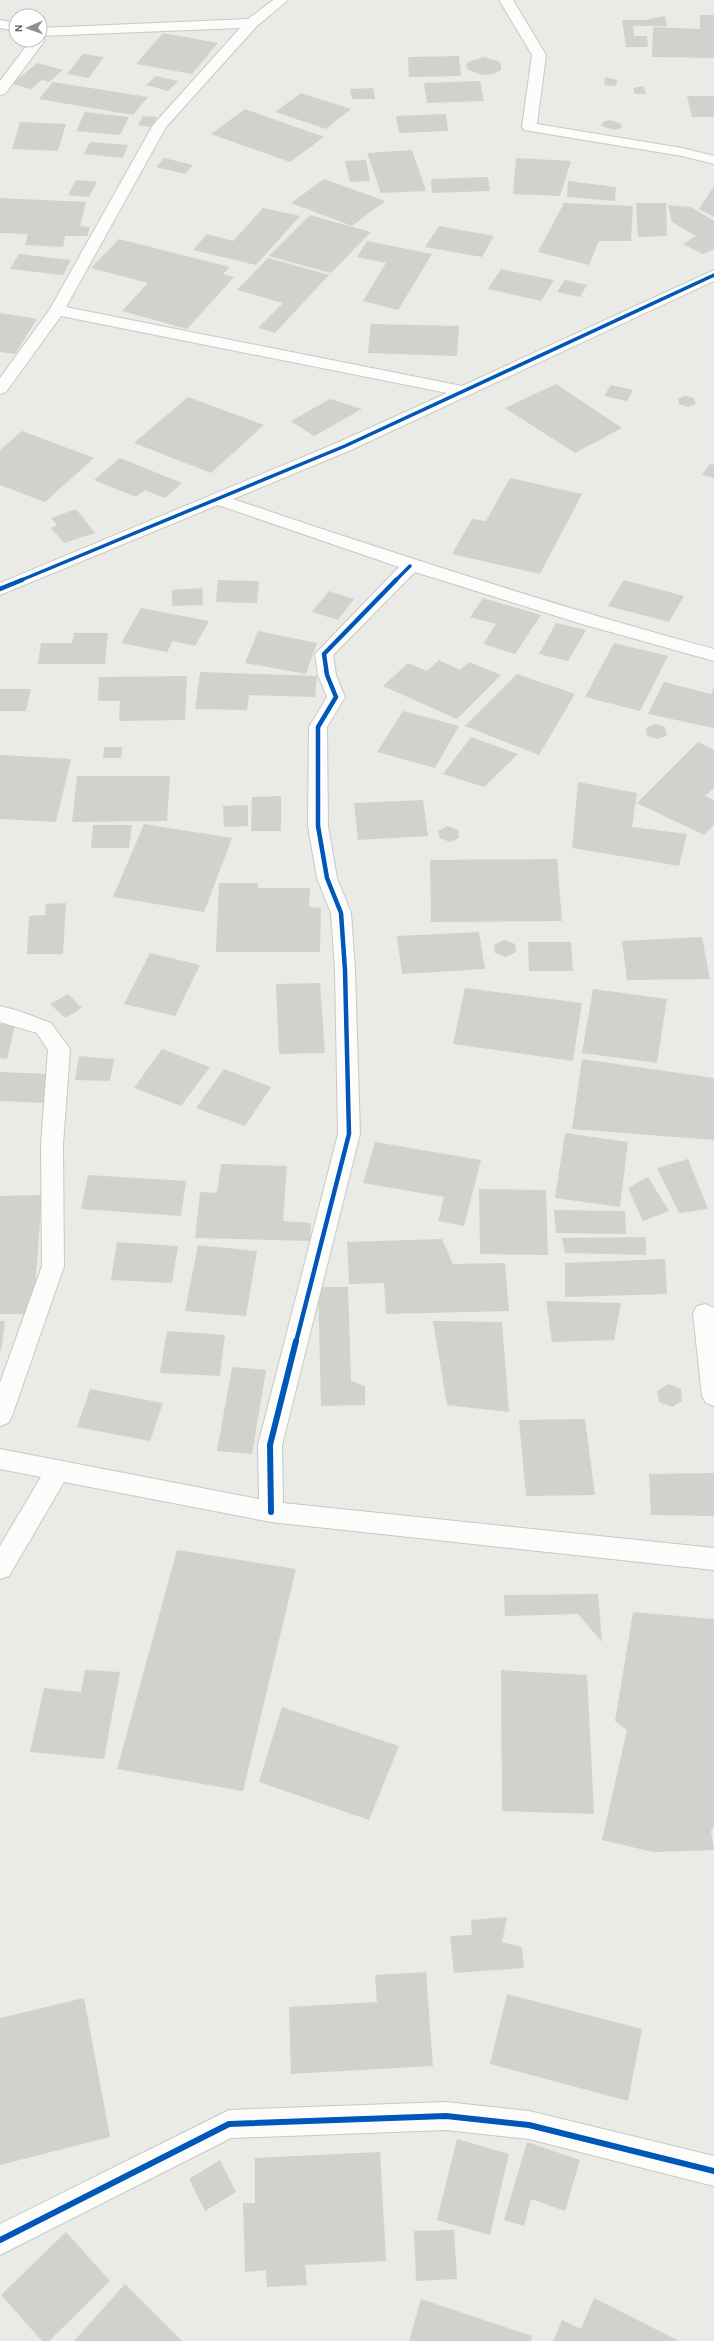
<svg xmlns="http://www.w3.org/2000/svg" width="714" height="2341" font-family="'Alegreya Sans',sans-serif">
<rect width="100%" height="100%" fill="#eaeae6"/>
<path fill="#d1d1ce" d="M 700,15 L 714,15 L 714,58 L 652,57 L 653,27 L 700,29 Z
M 665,16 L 667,26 L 633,26 L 634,36 L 647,36 L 648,47 L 626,47 L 622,20 L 644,20 Z
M 163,33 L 218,43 L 192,74 L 136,64 Z
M 83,54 L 104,57 L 89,78 L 67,74 Z
M 459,56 L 461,76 L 409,77 L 408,57 Z
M 483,57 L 498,61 L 501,64 L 501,70 L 493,74 L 482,75 L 468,70 L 466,64 L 468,62 Z
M 37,63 L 63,70 L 49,82 L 42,80 L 31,89 L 12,84 Z
M 156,76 L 178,81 L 168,91 L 146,85 Z
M 605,77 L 617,80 L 616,86 L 604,85 Z
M 480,81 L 484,101 L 427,103 L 424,83 Z
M 53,82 L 148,97 L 133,115 L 39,99 Z
M 644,86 L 646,94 L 635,94 L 633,88 Z
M 373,88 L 375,99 L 352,99 L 350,89 Z
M 301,93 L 351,109 L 326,129 L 275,112 Z
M 687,96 L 714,96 L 714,117 L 692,117 Z
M 245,109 L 324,137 L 290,162 L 211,134 Z
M 85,112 L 129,117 L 120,135 L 76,131 Z
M 446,114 L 448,131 L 399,133 L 396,116 Z
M 143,116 L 157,117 L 151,127 L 138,125 Z
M 610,120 L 622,124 L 621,128 L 614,130 L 601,126 L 603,122 Z
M 20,122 L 66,124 L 58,151 L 12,149 Z
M 90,142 L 128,145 L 123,158 L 84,154 Z
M 412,150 L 426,191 L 381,193 L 367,153 Z
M 164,158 L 193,165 L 185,174 L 156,167 Z
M 516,158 L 571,161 L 560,196 L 513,194 Z
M 366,160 L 370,181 L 350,182 L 345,161 Z
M 488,177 L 490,191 L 432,193 L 431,179 Z
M 324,179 L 385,201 L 352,226 L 291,203 Z
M 76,180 L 97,182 L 89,197 L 68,195 Z
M 568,181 L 616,187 L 615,201 L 567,197 Z
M 714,186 L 714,217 L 699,209 Z
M 0,198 L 86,202 L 80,226 L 90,227 L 87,236 L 65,236 L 63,247 L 25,245 L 28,234 L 0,233 Z
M 564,203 L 633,206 L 631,241 L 599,241 L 589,265 L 538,252 Z
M 636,203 L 666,203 L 667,236 L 638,237 Z
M 668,205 L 691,207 L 714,221 L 714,249 L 703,254 L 683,244 L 696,236 L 672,222 Z
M 263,208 L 300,216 L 256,265 L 193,250 L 207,234 L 233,241 Z
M 310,215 L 353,227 L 371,232 L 331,273 L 269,256 Z
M 439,226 L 494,236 L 482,257 L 425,247 Z
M 119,239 L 230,267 L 223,274 L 234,277 L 187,329 L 122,311 L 148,283 L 91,268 Z
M 367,241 L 432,254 L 398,310 L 363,301 L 386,263 L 357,257 Z
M 19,254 L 71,260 L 63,275 L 10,269 Z
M 268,258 L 329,275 L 275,333 L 258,328 L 283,303 L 237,290 Z
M 501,269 L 554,280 L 541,301 L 488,289 Z
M 565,280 L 587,285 L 580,297 L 557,292 Z
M 0,313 L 37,319 L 15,354 L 0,352 Z
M 371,324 L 459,326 L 457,356 L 368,353 Z
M 556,384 L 622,428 L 575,453 L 505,408 Z
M 611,385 L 633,390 L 627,401 L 604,396 Z
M 685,396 L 694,398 L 696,404 L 688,407 L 679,404 L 678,399 Z
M 188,397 L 264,425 L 211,473 L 134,443 Z
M 330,399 L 362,409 L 314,436 L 291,421 Z
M 22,431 L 94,458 L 45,502 L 0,485 L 0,450 Z
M 120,458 L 182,483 L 165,498 L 145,490 L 136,497 L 94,480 Z
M 710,464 L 714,465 L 714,478 L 702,475 Z
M 510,478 L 582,494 L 540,574 L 452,554 L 472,519 L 486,521 Z
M 76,509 L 95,533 L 64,543 L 51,528 L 57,525 L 51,518 Z
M 218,580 L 259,581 L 257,603 L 216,602 Z
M 624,580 L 684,596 L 669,622 L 608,606 Z
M 202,588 L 203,605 L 172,606 L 172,590 Z
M 329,591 L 354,599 L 338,620 L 312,612 Z
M 483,598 L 541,615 L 515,654 L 483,644 L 496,624 L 470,617 Z
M 141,608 L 209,621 L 195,646 L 173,641 L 167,652 L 121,643 Z
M 556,623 L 586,630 L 568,661 L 539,654 Z
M 258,631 L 317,643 L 306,674 L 245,663 Z
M 74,633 L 108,633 L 105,664 L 38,664 L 41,643 L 72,643 Z
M 614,643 L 668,656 L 640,711 L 585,697 Z
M 439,660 L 460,670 L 469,662 L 501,675 L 457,719 L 383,686 L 408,663 L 427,671 Z
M 200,672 L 317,676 L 315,697 L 249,695 L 247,710 L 195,709 Z
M 517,674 L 575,694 L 539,755 L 465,726 Z
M 187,676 L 185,720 L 119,721 L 120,701 L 98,701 L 99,677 Z
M 664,682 L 711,694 L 714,687 L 714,728 L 648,714 Z
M 0,689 L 31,689 L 26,711 L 0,711 Z
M 403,711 L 459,726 L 435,768 L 377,752 Z
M 655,724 L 665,727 L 667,735 L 658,739 L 647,736 L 646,728 Z
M 471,737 L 518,754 L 484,787 L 443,774 Z
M 698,742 L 714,750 L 714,788 L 705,796 L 714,800 L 714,825 L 704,835 L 637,803 Z
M 104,747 L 122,747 L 121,758 L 103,758 Z
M 0,755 L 71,759 L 56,822 L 0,819 Z
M 77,776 L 170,776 L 167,821 L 72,822 Z
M 578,782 L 637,793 L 632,827 L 687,834 L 679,866 L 572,848 Z
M 281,796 L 281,831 L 251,831 L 252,797 Z
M 423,800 L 428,836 L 358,840 L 354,803 Z
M 248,805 L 248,826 L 224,827 L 223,806 Z
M 144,824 L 232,838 L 204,912 L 113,897 Z
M 93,825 L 132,825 L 129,848 L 91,848 Z
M 448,826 L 458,830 L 459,838 L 450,842 L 440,838 L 438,831 Z
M 557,859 L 562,921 L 431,922 L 430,860 Z
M 219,883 L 258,883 L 258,888 L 310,888 L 309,907 L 321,908 L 320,952 L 216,952 Z
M 66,903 L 63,954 L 27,954 L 29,916 L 45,915 L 46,904 Z
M 479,932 L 485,969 L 402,974 L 397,936 Z
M 702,937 L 710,979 L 627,980 L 622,941 Z
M 504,940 L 515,944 L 516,952 L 506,957 L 495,953 L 494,945 Z
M 528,942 L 571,942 L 573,971 L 529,971 Z
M 150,953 L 200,965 L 175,1016 L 124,1004 Z
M 320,983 L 325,1053 L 279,1054 L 276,984 Z
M 465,988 L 582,1003 L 573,1061 L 453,1044 Z
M 593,989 L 667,999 L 657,1063 L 582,1053 Z
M 68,994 L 82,1008 L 65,1018 L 50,1004 Z
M 0,1024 L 15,1026 L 7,1059 L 0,1058 Z
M 162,1049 L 210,1067 L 181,1106 L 134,1088 Z
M 79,1056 L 114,1059 L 110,1081 L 75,1080 Z
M 582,1059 L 714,1078 L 714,1140 L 572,1129 Z
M 224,1069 L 271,1087 L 245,1126 L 196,1108 Z
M 0,1072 L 50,1074 L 44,1103 L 0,1101 Z
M 565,1133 L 628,1142 L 620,1207 L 555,1198 Z
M 375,1142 L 481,1160 L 464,1226 L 438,1221 L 444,1197 L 363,1183 Z
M 688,1159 L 708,1209 L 679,1213 L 657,1168 Z
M 221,1164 L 287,1166 L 283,1221 L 311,1223 L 310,1241 L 195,1238 L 200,1192 L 217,1193 Z
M 88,1175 L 186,1181 L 181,1216 L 81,1209 Z
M 648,1177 L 669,1211 L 643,1221 L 628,1188 Z
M 479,1189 L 546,1190 L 548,1255 L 480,1254 Z
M 42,1195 L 33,1314 L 0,1314 L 0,1196 Z
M 554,1210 L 625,1211 L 626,1234 L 556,1233 Z
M 646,1237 L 646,1255 L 565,1253 L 562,1238 Z
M 442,1239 L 453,1264 L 505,1263 L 509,1311 L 386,1314 L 384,1283 L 349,1284 L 347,1242 Z
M 117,1242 L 178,1246 L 172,1283 L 111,1280 Z
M 198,1245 L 257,1251 L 246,1316 L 185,1311 Z
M 665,1259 L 667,1294 L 565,1297 L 565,1263 Z
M 318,1287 L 348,1287 L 351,1381 L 365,1386 L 365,1405 L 321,1406 Z
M 546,1301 L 621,1303 L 614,1340 L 552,1342 Z
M 0,1321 L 5,1321 L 1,1351 L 0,1351 Z
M 433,1321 L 502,1322 L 509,1412 L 447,1405 Z
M 167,1331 L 225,1335 L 220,1376 L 160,1373 Z
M 232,1367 L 266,1370 L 252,1454 L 217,1451 Z
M 668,1384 L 681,1389 L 682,1401 L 672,1407 L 659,1402 L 657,1391 Z
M 90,1389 L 163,1403 L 150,1441 L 77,1427 Z
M 585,1419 L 595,1495 L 526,1496 L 519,1420 Z
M 714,1473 L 714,1516 L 651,1515 L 649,1474 Z
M 177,1550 L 296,1569 L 243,1791 L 117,1769 Z
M 598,1594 L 602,1642 L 578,1614 L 505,1616 L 504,1595 Z
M 633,1612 L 714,1619 L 714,1825 L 711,1831 L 714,1850 L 653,1852 L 602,1840 L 627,1730 L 615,1721 Z
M 85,1670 L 120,1672 L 104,1759 L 30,1752 L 44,1688 L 81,1692 Z
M 501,1670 L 587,1675 L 594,1814 L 502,1811 Z
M 282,1707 L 399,1746 L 369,1820 L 259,1782 Z
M 507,1917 L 502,1942 L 522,1947 L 524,1968 L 454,1973 L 450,1936 L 472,1935 L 471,1920 Z
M 426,1972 L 433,2066 L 291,2074 L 289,2007 L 377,2002 L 375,1975 Z
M 507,1994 L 642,2029 L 628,2101 L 490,2064 Z
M 84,1998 L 110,2137 L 0,2165 L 0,2018 Z
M 457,2139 L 509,2154 L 490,2235 L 437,2220 Z
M 527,2142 L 580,2160 L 565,2211 L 531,2199 L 524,2226 L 504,2220 Z
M 380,2152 L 386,2261 L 305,2265 L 307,2285 L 267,2287 L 266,2270 L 245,2272 L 243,2203 L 255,2203 L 255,2158 Z
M 220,2160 L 236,2192 L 205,2211 L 189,2179 Z
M 454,2230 L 457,2279 L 416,2281 L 414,2231 Z
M 66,2232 L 110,2281 L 49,2341 L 42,2341 L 1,2295 Z
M 125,2284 L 182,2341 L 74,2341 Z
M 594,2298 L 679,2341 L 553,2341 L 562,2320 L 581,2329 Z
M 421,2299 L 532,2336 L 531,2341 L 409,2341 Z"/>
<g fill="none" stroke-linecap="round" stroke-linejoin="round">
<g stroke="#c8c8c7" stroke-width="2">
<path id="minor" d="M 273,0 L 288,0 L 257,26 L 166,127 L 66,307 L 462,386 L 714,270 L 714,281 L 351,450 L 233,499 C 392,553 552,605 714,649 L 714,661 L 582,624 L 415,572 L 333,655 L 336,675 L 345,697 L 327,727 L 328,826 L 337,878 L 351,913 L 355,970 L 360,1134 L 282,1445 L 283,1503 L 714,1548 L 714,1570 L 271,1522 L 64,1482 L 9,1576 L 0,1579 L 0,1546 L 41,1477 L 0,1469 L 0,1449 L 259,1499 L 258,1445 L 338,1134 L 335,970 L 331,913 L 317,878 L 308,826 L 309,727 L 327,697 L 318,675 L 315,654 L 399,567 L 218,505 L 0,595 L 0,583 L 339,442 L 447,393 L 61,316 L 6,392 L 0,394 L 0,378 L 50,309 L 153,125 L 240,28 L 40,36 L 40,28 L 248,19 Z
M 499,0 L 513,0 L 546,55 L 537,124 L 682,148 L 714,156 L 714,164 L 682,156 L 524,130 L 522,127 L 532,55 Z
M 0,20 L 16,23 L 16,31 L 0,28 Z
M 40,36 L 45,40 L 5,94 L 0,95 L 0,81 L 31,40 L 40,40 Z
M 0,1006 L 19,1011 L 51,1023 L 70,1049 L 63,1145 L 64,1266 L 12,1416 L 8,1423 L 0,1426 L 0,1383 L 42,1266 L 41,1145 L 48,1050 L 37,1033 L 0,1022 Z
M 705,1304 L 714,1308 L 714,1406 L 706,1403 L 702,1396 L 693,1313 L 697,1306 Z
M 446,2102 L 529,2111 L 714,2156 L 714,2186 L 529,2139 L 446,2130 L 231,2138 L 0,2255 L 0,2224 L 229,2110 Z"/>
</g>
<use href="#minor" fill="#fcfcfb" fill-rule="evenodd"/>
<g stroke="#fff" stroke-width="5.5">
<path id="cycleway-far2" d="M 19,581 L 345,446 L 714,275
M 395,581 L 410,566"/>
</g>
<g stroke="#fff" stroke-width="7">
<path id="cycleway-far1" d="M 0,589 L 22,580
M 296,1342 L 349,1134 L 345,970 L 341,913 L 327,878 L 318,826 L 318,727 L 336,697 L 327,675 L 324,654 L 396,580"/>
</g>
<g stroke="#fff" stroke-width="8">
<path id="cycleway" d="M 271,1512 L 270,1445 L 296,1341
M 0,2240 L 229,2124 L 446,2116 L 529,2125 L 714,2171"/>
</g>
<use href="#cycleway-far2" stroke="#0057b8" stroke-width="3.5"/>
<use href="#cycleway-far1" stroke="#0057b8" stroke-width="4.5"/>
<use href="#cycleway" stroke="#0057b8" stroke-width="6"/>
</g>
<g transform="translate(28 28) rotate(268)"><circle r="19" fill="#ffffff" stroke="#bebfc0"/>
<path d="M0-3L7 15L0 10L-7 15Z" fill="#8e8f90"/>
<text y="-6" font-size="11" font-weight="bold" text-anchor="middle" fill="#5c5e62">N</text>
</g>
</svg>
